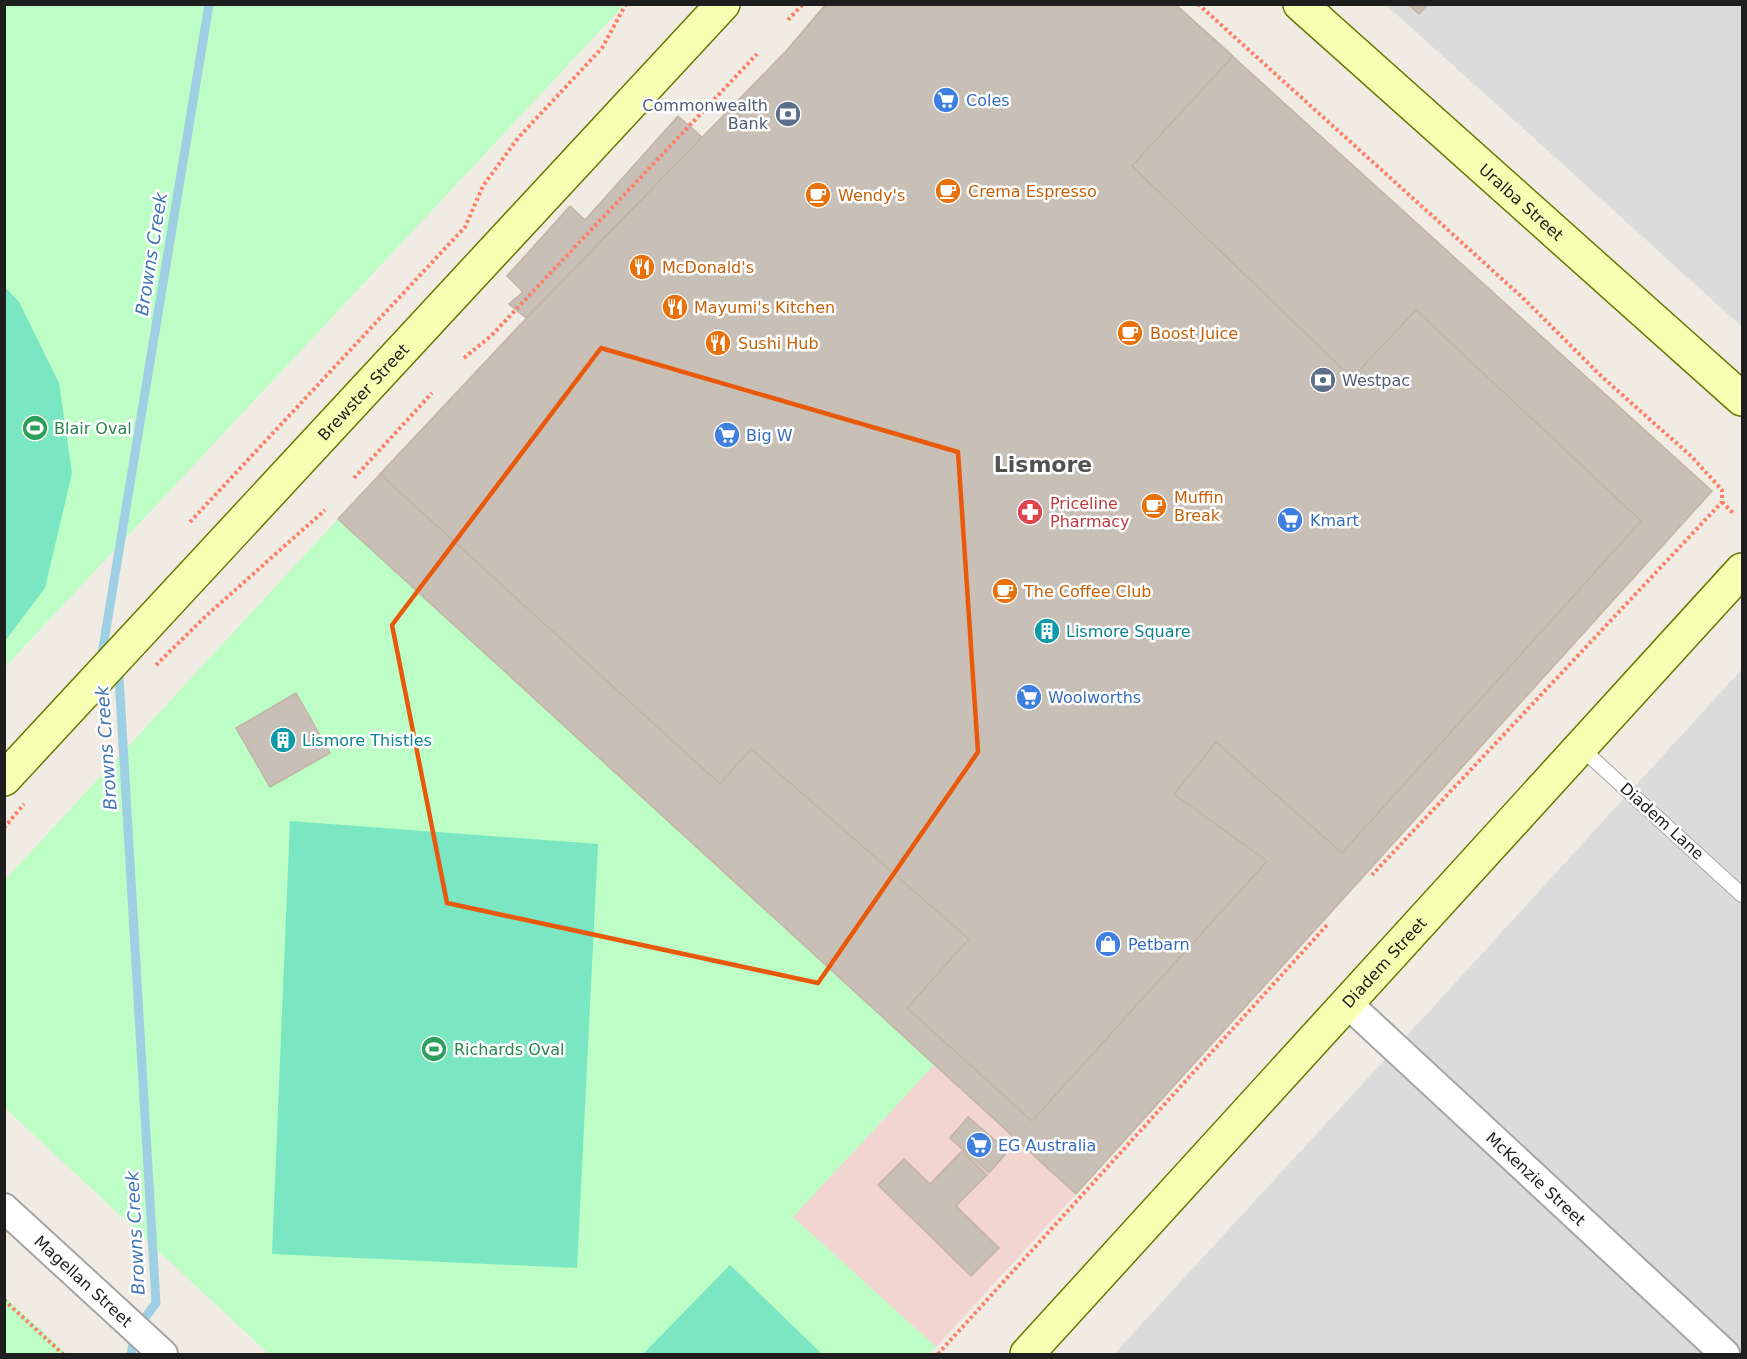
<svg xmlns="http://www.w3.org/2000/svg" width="1747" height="1359" font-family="'DejaVu Sans',sans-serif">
<rect width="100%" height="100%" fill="#f0ece3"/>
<path fill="#dcdbdb" d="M 1386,5 L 1742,5 L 1742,327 L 1556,158 Z
M 1742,669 L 1742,1354 L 1114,1354 L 1436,1004 Z"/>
<path fill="#f2d4d0" d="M 934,1065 L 1076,1194 L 936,1347 L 792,1217 Z"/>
<path fill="#bcfec5" d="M 5,5 L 624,5 L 5,667 Z
M 338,519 L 934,1065 L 793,1217 L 936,1347 L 929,1354 L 269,1354 L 5,1108 L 4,881 Z
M 4,1297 L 5,1297 L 67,1354 L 5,1354 Z"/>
<path fill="#7ae6c2" d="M 5,287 L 19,302 L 59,383 L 72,473 L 45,588 L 5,641 Z
M 290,821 L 598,844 L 577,1268 L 272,1254 Z
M 730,1265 L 822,1354 L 643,1354 Z"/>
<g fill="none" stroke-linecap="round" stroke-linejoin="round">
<path stroke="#9fcfe2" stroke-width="9" d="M 101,660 L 209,4
M 113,671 L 119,677 L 156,1303 L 136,1330 L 131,1354"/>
</g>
<path fill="#c8bfb6" stroke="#c3b3a4" stroke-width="1.5" d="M 826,4 L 1175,4 L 1233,56 L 1132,166 L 1352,378 L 1416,310 L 1641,521 L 1342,853 L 1216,742 L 1174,794 L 1267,861 L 1032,1121 L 907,1008 L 969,939 L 751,749 L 720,784 L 380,474 L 519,326 L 787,50 Z
M 827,4 L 1175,4 L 1712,491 L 1076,1194 L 338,519 L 519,326 L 787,50 Z
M 1408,4 L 1428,4 L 1419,14 Z
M 678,116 L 702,137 L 526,318 L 509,304 L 523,292 L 507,276 L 570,206 L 585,220 Z
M 296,693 L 330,753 L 270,787 L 236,728 Z
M 968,1117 L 1008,1151 L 989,1173 L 950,1138 Z
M 962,1151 L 987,1175 L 956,1206 L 999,1248 L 971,1276 L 878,1185 L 904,1159 L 930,1184 Z"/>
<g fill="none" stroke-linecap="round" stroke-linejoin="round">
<g stroke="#a5a5a5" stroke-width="16">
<path id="lane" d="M 1581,748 L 1742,895"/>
</g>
<g stroke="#a5a5a5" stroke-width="32">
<g id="street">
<path id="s1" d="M 1347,1003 L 1725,1354"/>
<path id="s2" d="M 4,1208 L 163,1354"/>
</g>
</g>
<g stroke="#667a00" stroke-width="36">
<g id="secondary">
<path id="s3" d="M 1300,4 L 1742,399"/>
<path id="s4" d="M 4,779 L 723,4"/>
<path id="s5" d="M 1027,1354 L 1742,570"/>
</g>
</g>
<path stroke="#ff7d65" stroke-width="4" stroke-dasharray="3 3" stroke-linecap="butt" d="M 1198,4 L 1522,297 L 1600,375 L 1692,457 L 1722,490 L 1722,502 L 1372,875
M 788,20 L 803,4
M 464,358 L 491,336 L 757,54
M 354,478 L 432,393
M 1722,502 L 1733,513
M 190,522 L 465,227 L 483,186 L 518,138 L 602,48 L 626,4
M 156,665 L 207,615 L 325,510
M 4,828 L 24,804
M 4,1300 L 63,1354
M 938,1354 L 1327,925"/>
<use href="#lane" stroke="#fff" stroke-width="14"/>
<use href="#street" stroke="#fff" stroke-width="28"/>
<use href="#secondary" stroke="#f7ffb2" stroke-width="33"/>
</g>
<path fill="none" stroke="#e8590c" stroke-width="4.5" stroke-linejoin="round" d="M 601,348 L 958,452 L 978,752 L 818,983 L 447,903 L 392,625 Z"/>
<defs>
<g id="supermarket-disc" transform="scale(1.35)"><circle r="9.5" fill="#3f7fe0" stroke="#fff"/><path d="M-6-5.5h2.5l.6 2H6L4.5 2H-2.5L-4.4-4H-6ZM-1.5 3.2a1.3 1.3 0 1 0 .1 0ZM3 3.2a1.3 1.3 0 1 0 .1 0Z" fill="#fff"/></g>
<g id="bank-disc" transform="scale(1.35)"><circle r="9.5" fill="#5c6f8a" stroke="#fff"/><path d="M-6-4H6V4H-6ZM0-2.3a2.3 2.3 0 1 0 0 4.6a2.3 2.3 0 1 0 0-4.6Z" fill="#fff"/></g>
<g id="cafe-disc" transform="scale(1.35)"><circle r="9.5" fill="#e8710a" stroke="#fff"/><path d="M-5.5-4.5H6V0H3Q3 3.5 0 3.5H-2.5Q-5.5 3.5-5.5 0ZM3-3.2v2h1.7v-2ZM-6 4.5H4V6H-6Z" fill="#fff"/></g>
<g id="restaurant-disc" transform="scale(1.35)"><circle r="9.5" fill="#e8710a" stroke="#fff"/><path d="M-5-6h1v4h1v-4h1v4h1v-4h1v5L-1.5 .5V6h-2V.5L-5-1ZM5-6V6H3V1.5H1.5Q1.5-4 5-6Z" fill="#fff"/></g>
<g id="stadium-disc" transform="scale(1.35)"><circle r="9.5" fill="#2e9e5b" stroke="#fff"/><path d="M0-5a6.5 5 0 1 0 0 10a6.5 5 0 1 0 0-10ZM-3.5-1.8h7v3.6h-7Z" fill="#fff"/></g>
<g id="pharmacy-disc" transform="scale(1.35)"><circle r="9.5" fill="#e0444e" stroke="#fff"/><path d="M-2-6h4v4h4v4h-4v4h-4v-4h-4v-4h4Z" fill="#fff"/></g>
<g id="building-disc" transform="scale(1.35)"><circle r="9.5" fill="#0f9aa8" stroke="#fff"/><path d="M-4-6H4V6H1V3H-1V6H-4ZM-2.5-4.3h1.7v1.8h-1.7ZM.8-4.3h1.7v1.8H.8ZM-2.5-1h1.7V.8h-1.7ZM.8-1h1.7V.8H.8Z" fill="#fff"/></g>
<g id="shop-disc" transform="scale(1.35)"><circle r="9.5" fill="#3f7fe0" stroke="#fff"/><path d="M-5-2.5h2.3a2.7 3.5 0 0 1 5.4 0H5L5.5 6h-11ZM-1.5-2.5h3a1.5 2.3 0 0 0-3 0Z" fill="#fff"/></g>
</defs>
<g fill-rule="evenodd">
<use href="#supermarket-disc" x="946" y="100"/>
<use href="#bank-disc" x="788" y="114"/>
<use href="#cafe-disc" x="948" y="191"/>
<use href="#cafe-disc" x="818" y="195"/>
<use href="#restaurant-disc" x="642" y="267"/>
<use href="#restaurant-disc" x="675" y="307"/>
<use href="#cafe-disc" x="1130" y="333"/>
<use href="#restaurant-disc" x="718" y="343"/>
<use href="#bank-disc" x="1323" y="380"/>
<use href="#stadium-disc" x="35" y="428"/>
<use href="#supermarket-disc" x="727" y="435"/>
<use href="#cafe-disc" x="1154" y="506"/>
<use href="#pharmacy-disc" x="1030" y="512"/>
<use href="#supermarket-disc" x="1290" y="520"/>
<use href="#cafe-disc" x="1005" y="591"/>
<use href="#building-disc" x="1047" y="631"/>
<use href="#supermarket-disc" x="1029" y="697"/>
<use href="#building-disc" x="283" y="740"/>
<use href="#shop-disc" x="1108" y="944"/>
<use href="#stadium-disc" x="434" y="1049"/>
<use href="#supermarket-disc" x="979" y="1145"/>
</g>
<g text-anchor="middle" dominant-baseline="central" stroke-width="5" stroke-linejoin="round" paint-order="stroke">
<g font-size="16" fill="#366cbe" stroke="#fff" text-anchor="start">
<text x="966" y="100">Coles</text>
<text x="746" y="435">Big W</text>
<text x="1310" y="520">Kmart</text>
<text x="1048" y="697">Woolworths</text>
<text x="1128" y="944">Petbarn</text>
<text x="998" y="1145">EG Australia</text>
</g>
<g font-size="16" fill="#4e5e75" stroke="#fff" text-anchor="end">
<text x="768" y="105">Commonwealth<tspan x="768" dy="18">Bank</tspan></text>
<text x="1342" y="380" text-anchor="start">Westpac</text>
</g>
<g font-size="16" fill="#c56008" stroke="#fff" text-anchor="start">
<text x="968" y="191">Crema Espresso</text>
<text x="838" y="195">Wendy's</text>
<text x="662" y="267">McDonald's</text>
<text x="694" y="307">Mayumi's Kitchen</text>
<text x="1150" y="333">Boost Juice</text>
<text x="738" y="343">Sushi Hub</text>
<text x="1174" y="497">Muffin<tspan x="1174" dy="18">Break</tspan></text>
<text x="1024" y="591">The Coffee Club</text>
</g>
<g font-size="16" fill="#1e1e1e" stroke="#fff">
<text stroke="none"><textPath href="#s3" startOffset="297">Uralba Street</textPath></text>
<text stroke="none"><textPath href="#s4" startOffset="528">Brewster Street</textPath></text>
<text transform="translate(1662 821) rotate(42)">Diadem Lane</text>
<text stroke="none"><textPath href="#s5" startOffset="530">Diadem Street</textPath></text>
<text stroke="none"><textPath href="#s1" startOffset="258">McKenzie Street</textPath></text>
<text stroke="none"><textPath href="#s2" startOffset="108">Magellan Street</textPath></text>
</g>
<g font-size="16" fill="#27864d" stroke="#fff" text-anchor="start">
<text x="54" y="428">Blair Oval</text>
<text x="454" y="1049">Richards Oval</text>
</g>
<g font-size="16" fill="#be3a42" stroke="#fff" text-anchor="start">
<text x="1050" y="503">Priceline<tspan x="1050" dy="18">Pharmacy</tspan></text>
</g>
<g font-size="16" fill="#0d838f" stroke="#fff" text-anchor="start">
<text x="1066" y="631">Lismore Square</text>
<text x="302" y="740">Lismore Thistles</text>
</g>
<g font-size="18" font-style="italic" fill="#4276b6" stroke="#fff">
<text transform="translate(151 254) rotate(-81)">Browns Creek</text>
<text transform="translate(106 748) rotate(-94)">Browns Creek</text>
<text transform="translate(135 1233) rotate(-93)">Browns Creek</text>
</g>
<g font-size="22" font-weight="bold" fill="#515151" stroke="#fff">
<text x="1043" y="464">Lismore</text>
</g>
</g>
<rect width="1747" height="1359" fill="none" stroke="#1e1e1e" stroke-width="12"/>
</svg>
